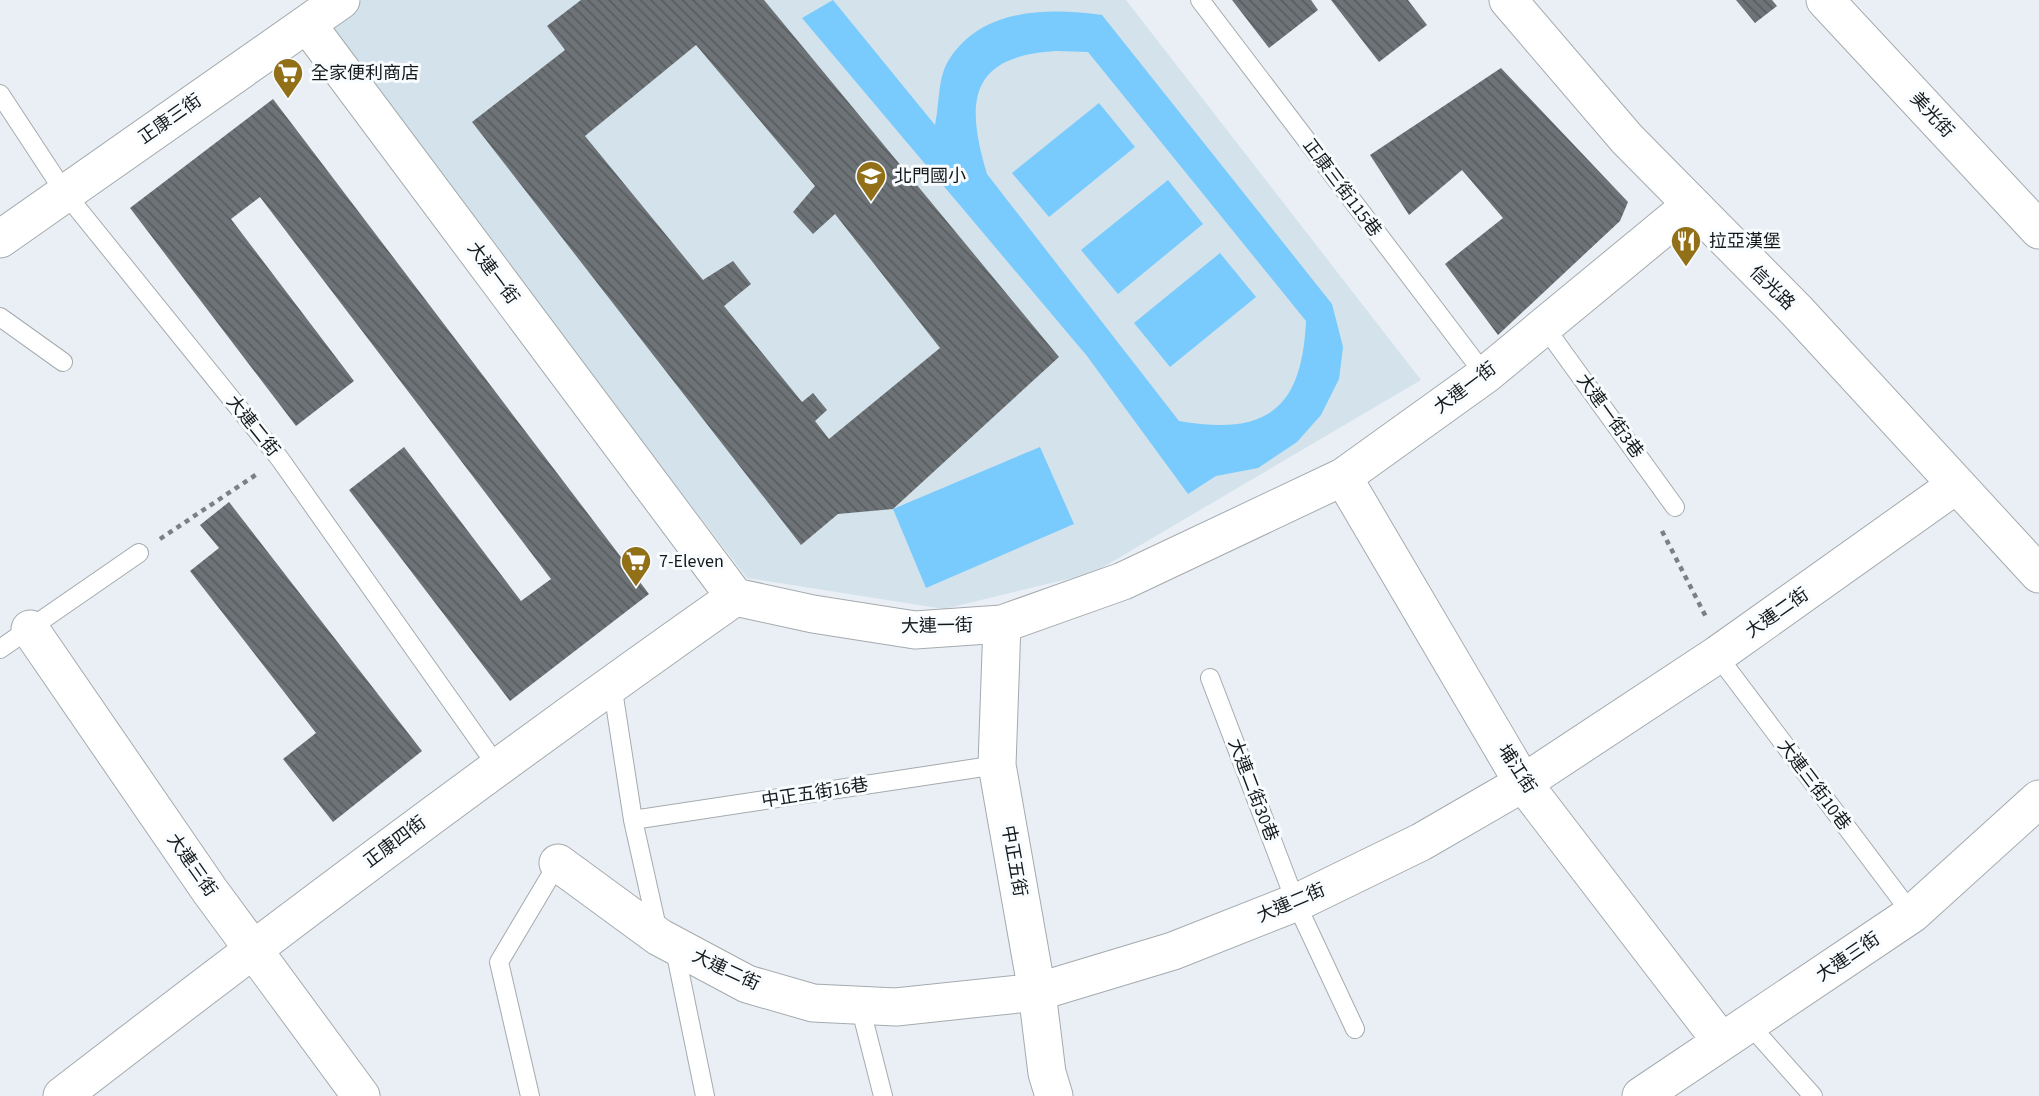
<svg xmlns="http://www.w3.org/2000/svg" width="2039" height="1096" font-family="'Source Sans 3','Noto Sans TC',sans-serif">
<defs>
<pattern id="building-back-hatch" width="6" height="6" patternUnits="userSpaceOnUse" patternTransform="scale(1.75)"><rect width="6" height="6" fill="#6d7376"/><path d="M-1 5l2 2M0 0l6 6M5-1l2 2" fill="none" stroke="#585d60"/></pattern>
</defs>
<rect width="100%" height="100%" fill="#e9eff4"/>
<path fill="#d4e2eb" d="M 362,0 L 1126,0 L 1421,380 L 1093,573 L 944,609 L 747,578 L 321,25 Z"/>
<path fill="#78cbfc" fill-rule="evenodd" d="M 833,0 L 935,125 C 940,103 937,77 950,58 C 984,7 1050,8 1102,15 L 1332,304 L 1343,347 L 1339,379 L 1321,415 L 1297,442 L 1258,468 L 1216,476 L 1188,494 L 1087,356 L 802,18 ZM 1056,51 L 1088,52 L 1306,321 C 1302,410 1266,436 1179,421 L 987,174 C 965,101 969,56 1056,51 Z
M 1099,103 L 1135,147 L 1049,217 L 1012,173 Z
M 1168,180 L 1203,224 L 1118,294 L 1081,250 Z
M 1220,253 L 1256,297 L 1170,367 L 1134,323 Z
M 1040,447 L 1074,524 L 926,588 L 893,509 Z"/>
<path fill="url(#building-back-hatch)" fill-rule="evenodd" d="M 581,0 L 764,0 L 1059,357 L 893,509 L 838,514 L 801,545 L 472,122 L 565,50 L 547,26 ZM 696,45 L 815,186 L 793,212 L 813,234 L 835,214 L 940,348 L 829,439 L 815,421 L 827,410 L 813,393 L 802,402 L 724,306 L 751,284 L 733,261 L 703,280 L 585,136 Z
M 1232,0 L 1311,0 L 1318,10 L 1269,48 Z
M 1331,0 L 1408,0 L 1427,25 L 1379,62 Z
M 1736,0 L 1772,0 L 1777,6 L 1755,23 Z
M 1501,68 L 1628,202 L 1620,221 L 1498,335 L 1445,264 L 1503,218 L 1462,170 L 1409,215 L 1370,155 Z
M 273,99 L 649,594 L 510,701 L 349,490 L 404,447 L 521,601 L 551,579 L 260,197 L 231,219 L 354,381 L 296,426 L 130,208 Z
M 229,502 L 422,751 L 333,822 L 283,759 L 316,733 L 190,571 L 219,548 L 200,525 Z"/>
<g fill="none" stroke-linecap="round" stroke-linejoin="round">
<g stroke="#a4abaf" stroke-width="20">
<path id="service" d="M 1200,0 L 1485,375
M 0,94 L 65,193 L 280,459 L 497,766
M 0,317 L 63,362
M 1544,326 L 1675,507
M 0,649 L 139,553
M 1717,655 L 1912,914
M 1210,678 L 1296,903 L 1355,1029
M 612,684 L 633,820 L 658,932
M 633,820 L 997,765
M 674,945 L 705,1096
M 860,1006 L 883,1096
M 1748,1023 L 1813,1096
M 530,1096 L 499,962 L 558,863"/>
</g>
<g stroke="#a4abaf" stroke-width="39">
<path id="minor" d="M 1508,0 L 1627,139 L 1797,311 L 2039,574
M 1825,0 L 2039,230
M 307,24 L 735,597 L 813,614 L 915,630 L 1002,624 L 1123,581 L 1343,477 L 1485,375 L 1691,205
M 0,239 L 341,0
M 1343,477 L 1523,783 L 1721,1041
M 1002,624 L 997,765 L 1037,992 L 1047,1073 L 1054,1096
M 30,629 L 210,891 L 361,1096
M 558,863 L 659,937 L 747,984 L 813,1003 L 896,1007 L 1037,992 L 1173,951 L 1302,900 L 1421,842 L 1523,783 L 1717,655 L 1956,485
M 62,1096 C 283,925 506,758 735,597
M 1641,1096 L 1912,914 L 2039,799"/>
</g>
<path stroke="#7b8083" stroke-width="4.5" stroke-dasharray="5 5" stroke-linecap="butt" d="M 1662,531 L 1706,617
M 160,539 L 257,474"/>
<use href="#service" stroke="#fff" stroke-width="18"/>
<use href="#minor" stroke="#fff" stroke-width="37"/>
</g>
<defs>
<g id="supermarket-pin" transform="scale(1.575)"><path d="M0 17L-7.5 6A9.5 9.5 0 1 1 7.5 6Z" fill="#927017" stroke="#f8fcff"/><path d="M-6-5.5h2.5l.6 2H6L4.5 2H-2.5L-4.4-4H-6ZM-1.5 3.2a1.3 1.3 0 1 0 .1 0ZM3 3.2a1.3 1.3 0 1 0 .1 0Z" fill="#fff"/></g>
<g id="school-pin" transform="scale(1.575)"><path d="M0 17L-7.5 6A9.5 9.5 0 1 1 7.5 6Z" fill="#927017" stroke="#f8fcff"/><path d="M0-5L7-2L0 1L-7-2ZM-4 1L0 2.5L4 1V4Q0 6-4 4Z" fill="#fff"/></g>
<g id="restaurant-pin" transform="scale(1.575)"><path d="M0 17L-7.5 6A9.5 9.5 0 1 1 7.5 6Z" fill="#927017" stroke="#f8fcff"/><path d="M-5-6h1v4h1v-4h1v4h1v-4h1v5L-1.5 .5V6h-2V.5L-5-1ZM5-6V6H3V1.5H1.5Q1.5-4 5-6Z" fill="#fff"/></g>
</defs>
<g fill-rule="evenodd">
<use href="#supermarket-pin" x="288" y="73"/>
<use href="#school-pin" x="871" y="176"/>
<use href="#restaurant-pin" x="1686" y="241"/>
<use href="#supermarket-pin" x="636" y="561"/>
</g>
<g text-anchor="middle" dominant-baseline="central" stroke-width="6" stroke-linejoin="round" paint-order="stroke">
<g font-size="18" fill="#151819" stroke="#f8fcff" text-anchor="start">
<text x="311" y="73">全家便利商店</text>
<text x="894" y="176">北門國小</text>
<text x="1709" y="241">拉亞漢堡</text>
<text x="659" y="561">7-Eleven</text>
</g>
<g font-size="18" fill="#151819" stroke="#f8fcff">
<text transform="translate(1932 115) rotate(47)">美光街</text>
<text transform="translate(170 119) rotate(-35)">正康三街</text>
<text transform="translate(1342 188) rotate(53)">正康三街115巷</text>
<text transform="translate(493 273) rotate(53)">大連一街</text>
<text transform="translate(1772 288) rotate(44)">信光路</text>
<text transform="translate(1465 388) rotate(-37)">大連一街</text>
<text transform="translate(1610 416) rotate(54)">大連一街3巷</text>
<text transform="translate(253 426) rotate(51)">大連二街</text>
<text transform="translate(1777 613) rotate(-35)">大連二街</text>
<text transform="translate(937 626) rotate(-1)">大連一街</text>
<text transform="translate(1517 769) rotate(57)">埔江街</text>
<text transform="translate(1814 785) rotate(53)">大連三街10巷</text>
<text transform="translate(1253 790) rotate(69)">大連二街30巷</text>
<text transform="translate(815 793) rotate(-9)">中正五街16巷</text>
<text transform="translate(395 842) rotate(-37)">正康四街</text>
<text transform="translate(1014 861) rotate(80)">中正五街</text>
<text transform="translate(192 865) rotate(55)">大連三街</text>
<text transform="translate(1291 903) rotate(-23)">大連二街</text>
<text transform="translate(1848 957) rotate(-34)">大連三街</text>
<text transform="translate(726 970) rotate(25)">大連二街</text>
</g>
</g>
</svg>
